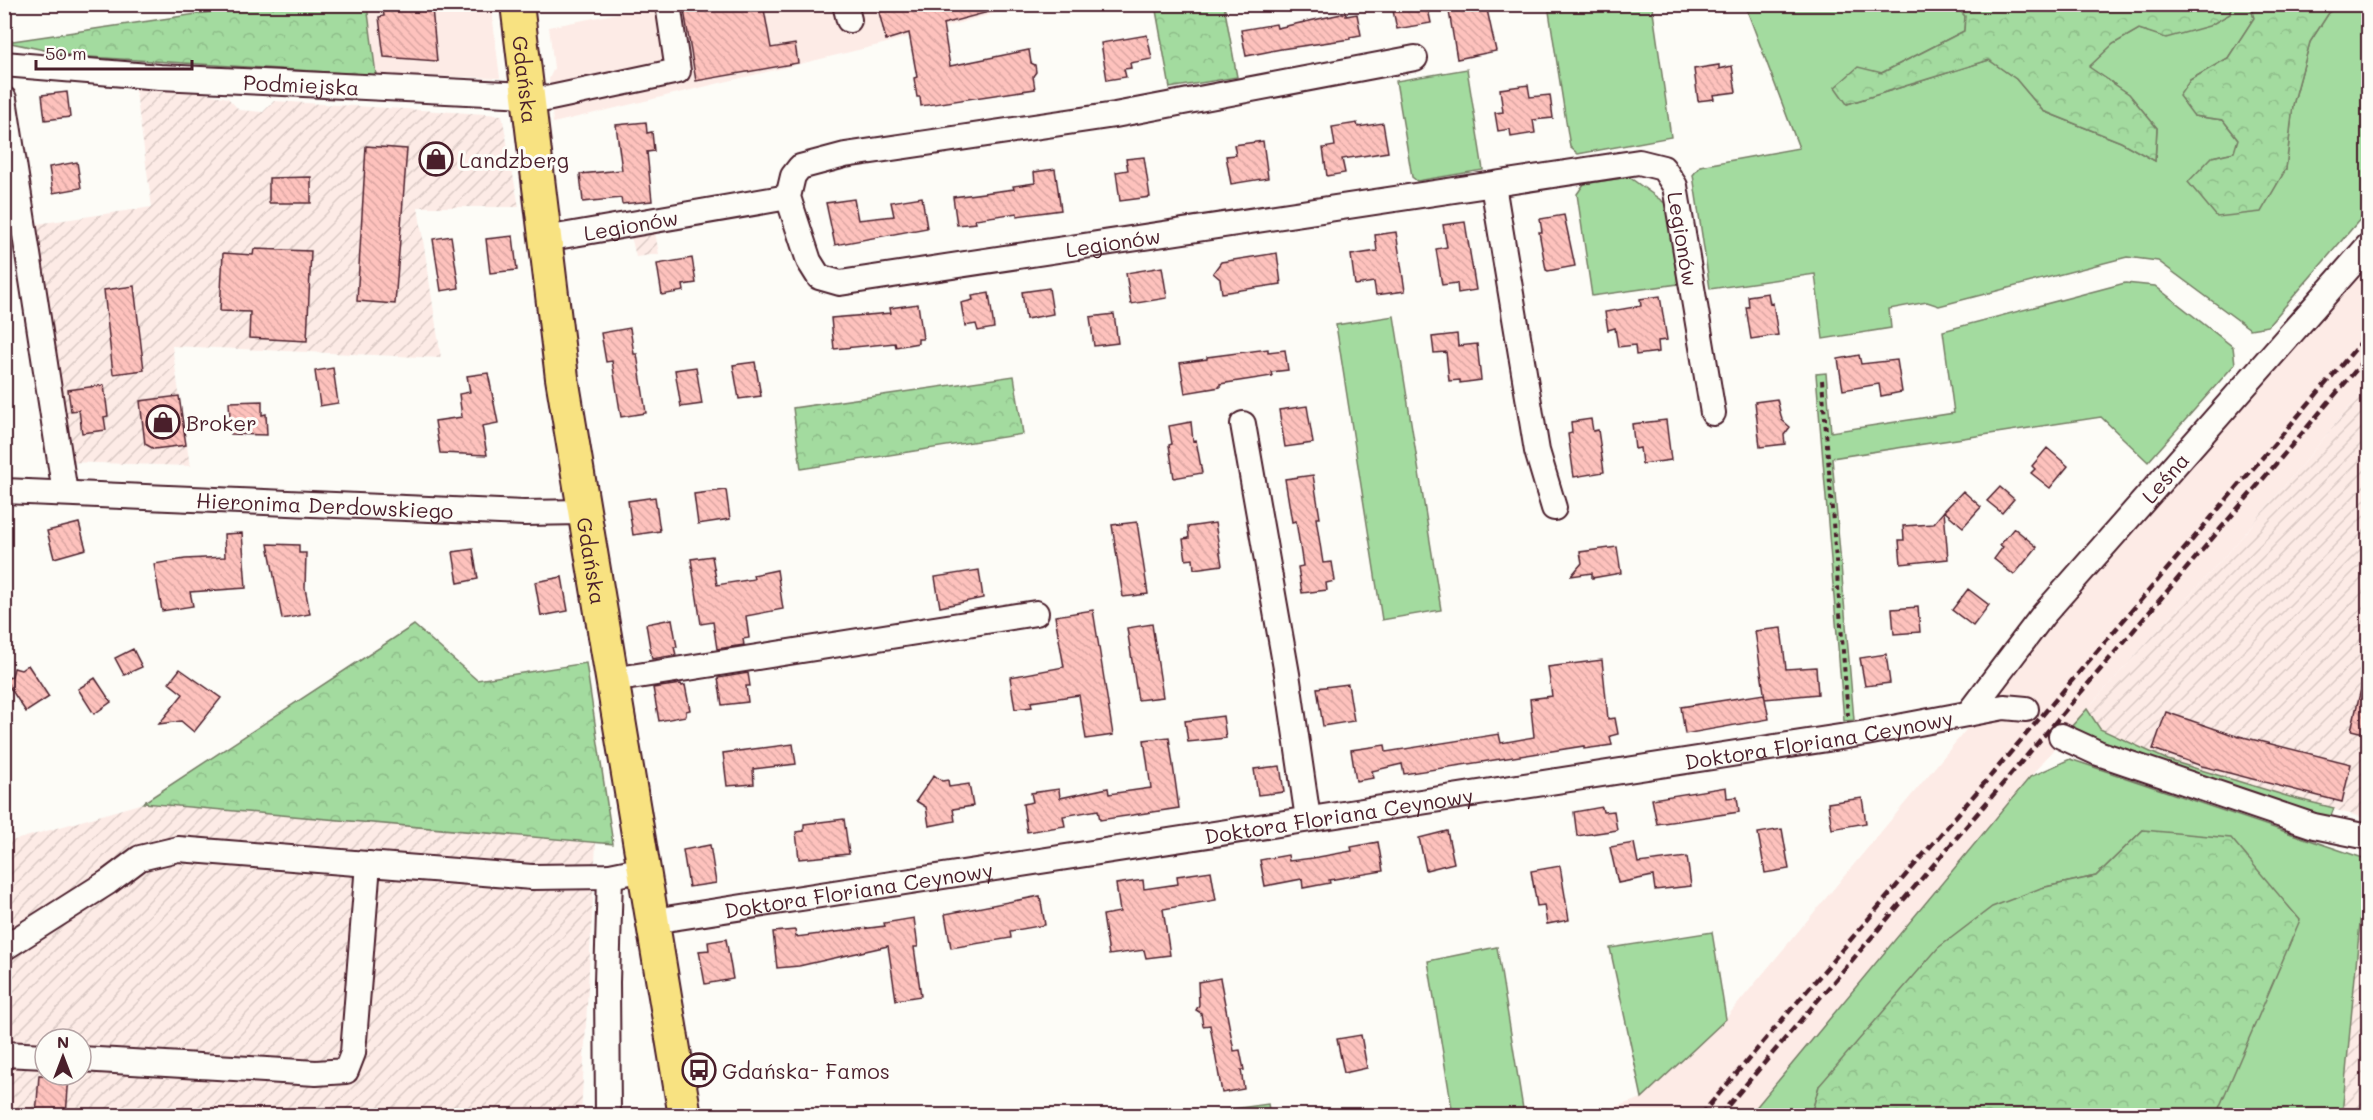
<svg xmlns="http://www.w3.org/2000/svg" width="2373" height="1120" font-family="Mali,sans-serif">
<defs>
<pattern id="industrial-furrows" width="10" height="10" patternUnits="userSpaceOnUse" patternTransform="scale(1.5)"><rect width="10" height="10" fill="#fdebe6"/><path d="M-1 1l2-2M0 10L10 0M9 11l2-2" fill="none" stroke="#dac9c5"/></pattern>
<pattern id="forest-crowns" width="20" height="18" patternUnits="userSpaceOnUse" patternTransform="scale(1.5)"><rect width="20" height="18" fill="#a3db9f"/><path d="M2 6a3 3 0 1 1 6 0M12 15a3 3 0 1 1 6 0" fill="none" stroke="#8ebc89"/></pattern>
<pattern id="building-back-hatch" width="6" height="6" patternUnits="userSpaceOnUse" patternTransform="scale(1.5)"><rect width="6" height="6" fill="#fec2bd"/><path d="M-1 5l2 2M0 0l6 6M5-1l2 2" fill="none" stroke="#dba6a3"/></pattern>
</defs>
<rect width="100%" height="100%" fill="#fdfcf7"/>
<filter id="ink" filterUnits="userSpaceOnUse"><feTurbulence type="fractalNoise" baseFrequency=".0167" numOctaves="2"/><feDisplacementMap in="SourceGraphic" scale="12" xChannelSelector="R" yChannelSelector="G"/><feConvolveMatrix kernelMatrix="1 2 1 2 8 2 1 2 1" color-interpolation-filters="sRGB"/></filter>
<g filter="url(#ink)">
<path fill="#fdebe6" d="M 663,4 L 1013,4 L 1014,8 L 883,44 L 553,123 L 549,79 L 554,68 L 549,27 Z
M 367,5 L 491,5 L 500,78 L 376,75 Z
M 2368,256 L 2368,385 L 2236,544 L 2087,709 L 1749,1115 L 1588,1116 L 1642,1098 L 1726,1018 L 2000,689 L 2049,625 Z"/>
<path fill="url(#industrial-furrows)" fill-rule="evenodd" d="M 134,78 L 228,98 L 239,110 L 263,112 L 274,101 L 502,115 L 519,207 L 418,207 L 441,358 L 172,346 L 190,466 L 68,462 L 30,225 L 152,207 Z
M 655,232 L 659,254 L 636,257 L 631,236 Z
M 2368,385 L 2368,819 L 2215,776 L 2162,758 L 2100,729 L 2086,710 L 2236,544 Z
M 143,803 L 596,843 L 581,1115 L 5,1116 L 5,843 ZM 45,1039 L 81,1039 L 81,1075 L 45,1075 Z
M 2366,859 L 2368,860 L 2368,1115 L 2342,1115 Z"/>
<path fill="#a3db9f" stroke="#767d65" stroke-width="1.5" d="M 1548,5 L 1652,5 L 1671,137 L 1578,154 L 1570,147 Z
M 1745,5 L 1955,5 L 1965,16 L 1964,31 L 1881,73 L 1847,104 L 1989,60 L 2016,79 L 2043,111 L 2121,142 L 2155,161 L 2157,128 L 2129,94 L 2088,67 L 2113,44 L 2139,29 L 2166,37 L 2230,14 L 2231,5 L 2250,5 L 2254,18 L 2228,58 L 2190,80 L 2194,116 L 2223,120 L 2238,139 L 2235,152 L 2212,157 L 2286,169 L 2293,105 L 2310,42 L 2334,5 L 2368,5 L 2368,210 L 2268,326 L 2250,329 L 2158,261 L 2127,257 L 1939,306 L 1927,302 L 1889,309 L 1891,328 L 1823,339 L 1815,274 L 1710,289 L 1693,175 L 1700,166 L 1799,148 Z
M 2045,5 L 2156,5 L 2144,8 L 2071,11 Z
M 1467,69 L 1483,170 L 1417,181 L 1412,177 L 1396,81 Z
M 1629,177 L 1666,204 L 1678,284 L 1592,296 L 1577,194 L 1584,184 Z
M 2125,283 L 2155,286 L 2233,347 L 2235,364 L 2148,462 L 2101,417 L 1832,458 L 1854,720 L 1844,721 L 1816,374 L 1826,373 L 1831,432 L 1954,413 L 1943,331 Z
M 1394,316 L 1441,610 L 1382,620 L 1336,325 Z
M 2087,709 L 2100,729 L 2168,760 L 2290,797 L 2334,808 L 2329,821 L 2087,739 L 2071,727 Z
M 2070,759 L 2366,859 L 2342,1115 L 2216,1115 L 2143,830 L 2096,876 L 2041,888 L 1819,1086 L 1811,1115 L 1749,1116 L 2030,777 Z
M 1712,932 L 1726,1019 L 1642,1098 L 1610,948 Z
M 1497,947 L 1524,1115 L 1453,1115 L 1428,961 Z
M 1268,1104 L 1270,1115 L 1189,1115 Z"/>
<path fill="url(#forest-crowns)" stroke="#767d65" stroke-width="1.5" d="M 258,5 L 367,5 L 376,75 L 73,56 L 6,42 Z
M 1155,5 L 1224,5 L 1237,77 L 1170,88 Z
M 2045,5 L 2072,11 L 2143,8 L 2156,4 L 2231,5 L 2230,14 L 2209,26 L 2166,38 L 2139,29 L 2113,44 L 2089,67 L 2129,94 L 2157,128 L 2155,161 L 2121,142 L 2043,111 L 2016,79 L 1989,60 L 1847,104 L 1835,87 L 1858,67 L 1882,73 L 1964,31 L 1965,16 L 1955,5 Z
M 2250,5 L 2334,5 L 2310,42 L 2293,105 L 2286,169 L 2261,212 L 2217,217 L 2188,182 L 2212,157 L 2234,152 L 2238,139 L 2223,120 L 2194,116 L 2179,96 L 2190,80 L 2228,58 L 2254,18 Z
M 1014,376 L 1023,434 L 801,469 L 793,408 Z
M 414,625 L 477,680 L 586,663 L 613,844 L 143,803 Z
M 2143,830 L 2231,838 L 2300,920 L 2216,1115 L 1811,1115 L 1819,1086 L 1938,948 L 1992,907 L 2041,888 L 2096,876 Z"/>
<path fill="url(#building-back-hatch)" stroke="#4a1f2b" stroke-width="1.5" d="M 382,4 L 422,4 L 423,10 L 432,8 L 437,61 L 384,57 L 379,17 L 384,16 Z
M 683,4 L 763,4 L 771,48 L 795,44 L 798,63 L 696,81 Z
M 908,4 L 995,4 L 996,10 L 943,24 L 950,66 L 1029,50 L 1031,63 L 1035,65 L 1036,72 L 1033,76 L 1035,89 L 921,106 L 920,97 L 917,97 L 914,78 L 917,77 L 909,33 L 886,40 L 879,12 Z
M 1401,4 L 1427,4 L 1431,23 L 1397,29 L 1392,6 Z
M 1486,5 L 1496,51 L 1457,59 L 1449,11 Z
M 1346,13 L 1346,16 L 1357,14 L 1361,35 L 1350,37 L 1350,39 L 1281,49 L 1246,56 L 1241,30 L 1276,24 L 1277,28 Z
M 1147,35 L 1152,59 L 1130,63 L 1131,68 L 1124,69 L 1126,77 L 1107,80 L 1101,43 Z
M 1719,65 L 1719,69 L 1732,66 L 1736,92 L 1713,95 L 1714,99 L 1698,101 L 1694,69 Z
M 1528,85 L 1530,97 L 1550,95 L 1553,118 L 1533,120 L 1535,133 L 1511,137 L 1510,129 L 1498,131 L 1495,113 L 1503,112 L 1500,89 Z
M 67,92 L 70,117 L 45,120 L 42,95 Z
M 646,122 L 647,133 L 652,132 L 654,151 L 647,152 L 652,201 L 622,204 L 621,198 L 583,202 L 580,174 L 622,170 L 616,125 Z
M 1357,123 L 1358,127 L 1383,123 L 1388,152 L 1342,159 L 1345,173 L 1327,176 L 1323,148 L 1335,146 L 1332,127 Z
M 1263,141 L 1268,178 L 1231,184 L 1226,156 L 1236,155 L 1234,145 Z
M 366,146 L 407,149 L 395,304 L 357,301 Z
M 1144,157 L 1150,197 L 1120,201 L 1116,172 L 1128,170 L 1126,159 Z
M 77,162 L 81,188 L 53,193 L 49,167 Z
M 1055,169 L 1061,210 L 1017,216 L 1017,213 L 975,219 L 976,223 L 957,225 L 953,197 L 1014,189 L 1013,186 L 1035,183 L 1034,172 Z
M 311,177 L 311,203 L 269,203 L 269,178 Z
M 922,197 L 927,228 L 835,245 L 826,203 L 854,199 L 858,220 L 894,216 L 891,202 Z
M 1564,215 L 1575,266 L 1548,271 L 1546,270 L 1539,232 L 1542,232 L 1540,219 Z
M 1465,222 L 1476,290 L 1458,293 L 1457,283 L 1442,285 L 1436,249 L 1447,247 L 1443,225 Z
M 1396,232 L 1405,291 L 1376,295 L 1374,282 L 1355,285 L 1351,255 L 1377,251 L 1375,235 Z
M 451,236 L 459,288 L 441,291 L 433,239 Z
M 513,236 L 517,270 L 490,273 L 486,239 Z
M 254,249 L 311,251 L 307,341 L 249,338 L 250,312 L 220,311 L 223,253 L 253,255 Z
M 1277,253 L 1281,284 L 1222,293 L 1220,279 L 1213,273 L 1221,262 Z
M 692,258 L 696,283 L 683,285 L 684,291 L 662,295 L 657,264 Z
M 1162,267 L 1167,298 L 1131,304 L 1126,273 Z
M 134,286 L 144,370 L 113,374 L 104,290 Z
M 1049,288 L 1053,314 L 1026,319 L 1022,292 Z
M 989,293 L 994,328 L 978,331 L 976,324 L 965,326 L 961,303 L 973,300 L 972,296 Z
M 1768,293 L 1770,304 L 1773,303 L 1778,335 L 1751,339 L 1746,307 L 1749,307 L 1748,296 Z
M 1660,296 L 1667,340 L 1658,341 L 1659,352 L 1636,355 L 1635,345 L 1618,347 L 1615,328 L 1608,330 L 1605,312 L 1641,306 L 1640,299 Z
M 918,304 L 923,339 L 918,339 L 918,343 L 896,347 L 895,343 L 834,349 L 831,318 L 891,313 L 890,308 Z
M 1114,314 L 1118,343 L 1094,346 L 1090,317 Z
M 630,328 L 634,354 L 637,354 L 646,413 L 621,417 L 612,361 L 606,362 L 601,333 Z
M 1457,334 L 1458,346 L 1477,344 L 1481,380 L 1460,383 L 1460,380 L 1449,381 L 1446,352 L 1434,353 L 1432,337 Z
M 1268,349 L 1268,352 L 1285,350 L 1288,370 L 1271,372 L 1272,376 L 1220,384 L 1220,387 L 1185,393 L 1180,363 L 1207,359 L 1207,357 Z
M 1859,355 L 1861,364 L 1897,360 L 1902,392 L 1881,396 L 1879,384 L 1843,390 L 1838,359 Z
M 755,362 L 761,396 L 739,399 L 733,365 Z
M 696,367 L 702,404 L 681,407 L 675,370 Z
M 333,368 L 338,403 L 320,406 L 315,371 Z
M 488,373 L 498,423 L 482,426 L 487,455 L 440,453 L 435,421 L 462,417 L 459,394 L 470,392 L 467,376 Z
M 104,385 L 108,416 L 104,417 L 106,430 L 82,433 L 79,410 L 71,411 L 68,390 Z
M 179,396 L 186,445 L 154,449 L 145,444 L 140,401 Z
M 1777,399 L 1782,420 L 1790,427 L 1784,435 L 1785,444 L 1760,447 L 1755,402 Z
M 262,401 L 262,415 L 266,414 L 267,435 L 231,434 L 229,402 Z
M 1307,406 L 1313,443 L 1285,447 L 1279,410 Z
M 1591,419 L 1593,431 L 1598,430 L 1604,472 L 1574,477 L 1568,434 L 1572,433 L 1571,422 Z
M 1666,420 L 1671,460 L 1642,464 L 1640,448 L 1635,449 L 1632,424 Z
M 1191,422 L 1193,441 L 1196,440 L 1202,473 L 1174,478 L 1169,445 L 1172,444 L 1169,426 Z
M 2047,448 L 2068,466 L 2050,488 L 2031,473 L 2035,469 L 2032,466 Z
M 1313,475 L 1320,518 L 1316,518 L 1323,563 L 1332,562 L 1335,581 L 1326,583 L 1327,590 L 1302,593 L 1298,567 L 1303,566 L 1296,521 L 1292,522 L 1285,479 Z
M 2000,487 L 2014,499 L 2002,513 L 1987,501 Z
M 726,490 L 730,519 L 698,524 L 694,494 Z
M 1963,491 L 1981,507 L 1963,527 L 1944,511 Z
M 655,497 L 660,531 L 633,535 L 628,501 Z
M 1944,511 L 1948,559 L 1901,564 L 1899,540 L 1904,540 L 1903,526 L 1933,524 Z
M 1137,522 L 1148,594 L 1123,597 L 1112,525 Z
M 79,523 L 86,549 L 54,558 L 47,531 Z
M 1215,523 L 1222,565 L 1194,569 L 1193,559 L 1186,560 L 1183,539 L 1189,538 L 1188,527 Z
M 2014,528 L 2037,547 L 2014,575 L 1994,559 L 2003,547 L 2000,545 Z
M 242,533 L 246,588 L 190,592 L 193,606 L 162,611 L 154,564 L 185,559 L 225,557 L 224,534 Z
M 268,544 L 299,545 L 299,553 L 306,553 L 305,588 L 310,614 L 282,619 Z
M 1617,547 L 1621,573 L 1592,578 L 1592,573 L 1571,576 L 1582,563 L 1580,552 Z
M 473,549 L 478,579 L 458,583 L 453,552 Z
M 712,556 L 717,585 L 754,579 L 753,575 L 777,570 L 783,609 L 746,616 L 749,638 L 743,639 L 744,645 L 717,649 L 713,622 L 701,624 L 691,559 Z
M 979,570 L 983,598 L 940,607 L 935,577 Z
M 562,577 L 568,611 L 541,616 L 535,582 Z
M 1968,589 L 1989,605 L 1973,626 L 1952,610 Z
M 1918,607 L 1920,632 L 1894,634 L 1892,609 Z
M 1093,610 L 1113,735 L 1086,739 L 1079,695 L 1031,702 L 1032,707 L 1015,709 L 1010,677 L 1064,667 L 1055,616 Z
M 672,619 L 677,647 L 674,647 L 676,655 L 652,659 L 646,624 Z
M 1152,624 L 1163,697 L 1138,700 L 1127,628 Z
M 1781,628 L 1786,669 L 1816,667 L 1818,694 L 1765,699 L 1755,631 Z
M 133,649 L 142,667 L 124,675 L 115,658 Z
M 1886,654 L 1890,683 L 1865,686 L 1860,658 Z
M 1602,660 L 1608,719 L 1615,718 L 1618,734 L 1610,736 L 1612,745 L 1584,749 L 1584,746 L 1404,774 L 1402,764 L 1372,771 L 1374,778 L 1356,781 L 1351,750 L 1385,745 L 1386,752 L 1499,734 L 1501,743 L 1534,737 L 1530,699 L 1552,696 L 1548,667 Z
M 28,665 L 49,697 L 26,712 L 5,680 L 12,676 L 14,668 L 21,670 Z
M 180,669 L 221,698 L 194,732 L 181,721 L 159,724 L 183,694 L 169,683 Z
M 748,673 L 750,686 L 746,686 L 748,702 L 722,705 L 718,678 Z
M 95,678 L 111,702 L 94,714 L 78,689 Z
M 681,684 L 682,686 L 685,685 L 690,710 L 686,711 L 686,716 L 659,721 L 653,688 Z
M 1348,684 L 1354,721 L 1323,726 L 1317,688 Z
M 2362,685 L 2368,685 L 2368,734 L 2351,730 Z
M 1764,694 L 1769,719 L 1685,734 L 1681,707 Z
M 2166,712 L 2239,737 L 2239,736 L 2351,764 L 2342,802 L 2202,766 L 2153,749 Z
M 1223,716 L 1226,738 L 1188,742 L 1185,721 Z
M 1169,737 L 1179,808 L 1100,820 L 1098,810 L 1063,816 L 1065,826 L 1027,832 L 1023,804 L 1033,802 L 1031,793 L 1059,789 L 1060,798 L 1108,788 L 1109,794 L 1151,788 L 1144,740 Z
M 793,744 L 796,764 L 753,769 L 754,784 L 727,786 L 723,753 Z
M 1280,766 L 1284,792 L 1258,795 L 1254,769 Z
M 934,775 L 942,781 L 948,780 L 949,787 L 969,784 L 973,806 L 953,809 L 955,821 L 929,826 L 926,807 L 916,801 Z
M 1726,787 L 1727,798 L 1737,797 L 1739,812 L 1657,824 L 1652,799 Z
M 1862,798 L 1866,823 L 1832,829 L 1828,803 Z
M 1602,807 L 1603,812 L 1614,811 L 1617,830 L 1577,836 L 1574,812 Z
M 844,819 L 849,854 L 799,859 L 796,832 L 804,831 L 804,824 Z
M 1782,829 L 1789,869 L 1765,873 L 1758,833 Z
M 1447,831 L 1454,863 L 1426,870 L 1419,838 Z
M 1378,842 L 1383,871 L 1329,880 L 1330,883 L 1303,888 L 1302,879 L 1265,886 L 1260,860 L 1288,855 L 1289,861 L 1313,858 L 1352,851 L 1351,847 Z
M 1634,843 L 1638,863 L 1687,857 L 1691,886 L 1655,890 L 1653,876 L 1618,883 L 1610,847 Z
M 710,845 L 716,883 L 689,887 L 683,850 Z
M 1560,866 L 1569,920 L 1547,924 L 1544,905 L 1537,906 L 1531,871 Z
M 1211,871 L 1216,900 L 1163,909 L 1170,955 L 1146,958 L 1144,950 L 1109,955 L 1103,915 L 1120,912 L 1116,884 L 1143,880 L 1144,889 L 1178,884 L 1177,876 Z
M 1040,896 L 1045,925 L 1010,931 L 1011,938 L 951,948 L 945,914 Z
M 914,918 L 918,947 L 914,947 L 921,996 L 896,1000 L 888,946 L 799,966 L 777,968 L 773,932 L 795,930 L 796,937 L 885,926 L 884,923 Z
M 726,939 L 733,979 L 705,984 L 699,951 L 709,950 L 708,942 Z
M 1220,978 L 1234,1051 L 1240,1050 L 1244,1070 L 1241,1070 L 1244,1089 L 1222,1093 L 1210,1025 L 1203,1026 L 1201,1013 L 1196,1010 L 1199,1005 L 1198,982 Z
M 1361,1035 L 1367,1068 L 1344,1073 L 1337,1039 Z
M 39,1075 L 69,1075 L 66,1116 L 36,1116 Z"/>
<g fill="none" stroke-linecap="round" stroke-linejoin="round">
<g stroke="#4a1f2b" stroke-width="28">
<g id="minor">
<path d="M 845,4 L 849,20"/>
<path id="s1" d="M 1415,58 L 1115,115 L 845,155 L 800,167 L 793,176 L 788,197 L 809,261 L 819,277 L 840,283 L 1639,162 L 1663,168 L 1675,186 L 1713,413"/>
<path id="s2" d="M 4,64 L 160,77 L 528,95 L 546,99 L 678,71 L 668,4"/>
<path d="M 4,99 L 65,493"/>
<path d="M 1493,185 L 1537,451 L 1554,508"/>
<path id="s3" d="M 545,239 L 788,197"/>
<path d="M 1243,424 L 1287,674 L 1308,819"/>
<path id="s4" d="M 4,491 L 524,513 L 583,512"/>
<path d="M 612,680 L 1036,613"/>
<path id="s5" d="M 1968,714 L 2043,615 L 2368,246"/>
<path d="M 2061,736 L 2098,753 L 2314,826 L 2368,837"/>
<path id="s6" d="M 653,921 L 1866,733 L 2004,707 L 2026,709"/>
<path d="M 4,948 L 108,882 L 140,858 L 178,849 L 532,877 L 610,876 L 644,869"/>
<path d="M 4,1054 L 45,1056"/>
<path d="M 81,1059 L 316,1073 L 346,1071 L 353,1053 L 368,864"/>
<path d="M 608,1116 L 607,982 L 610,876"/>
</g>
</g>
<g stroke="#4a1f2b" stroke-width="36">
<g id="major">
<path id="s7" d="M 517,4 L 562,378 L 685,1116"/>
</g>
</g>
<path stroke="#4a1f2b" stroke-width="4" stroke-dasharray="4.5 4.5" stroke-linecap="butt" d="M 1822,380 L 1848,716"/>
<use href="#minor" stroke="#fdfcf7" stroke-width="24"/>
<use href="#major" stroke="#f8e281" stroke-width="32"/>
<path stroke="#4a1f2b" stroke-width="4.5" stroke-dasharray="9 4.5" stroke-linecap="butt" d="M 1700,1116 L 2368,334
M 1719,1116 L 2368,356"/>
</g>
</g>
<defs>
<g id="shop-ring" transform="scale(1.725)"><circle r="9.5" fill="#fdfcf7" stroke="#4a1f2b" stroke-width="1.5"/><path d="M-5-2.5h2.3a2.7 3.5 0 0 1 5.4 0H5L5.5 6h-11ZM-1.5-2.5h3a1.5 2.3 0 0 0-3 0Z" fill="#4a1f2b"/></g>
<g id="bus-ring" transform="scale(1.725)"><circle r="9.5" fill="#fdfcf7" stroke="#4a1f2b" stroke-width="1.5"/><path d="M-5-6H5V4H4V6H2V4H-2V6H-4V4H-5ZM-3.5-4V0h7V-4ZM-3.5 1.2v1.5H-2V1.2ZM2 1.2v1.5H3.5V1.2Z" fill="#4a1f2b"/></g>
</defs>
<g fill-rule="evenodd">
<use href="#shop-ring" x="436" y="159"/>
<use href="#shop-ring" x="163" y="422"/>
<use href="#bus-ring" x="699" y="1070"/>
</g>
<g text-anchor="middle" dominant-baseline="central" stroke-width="6" stroke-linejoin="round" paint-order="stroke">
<g font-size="21" fill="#4a1f2b" stroke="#fdfcf7">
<text stroke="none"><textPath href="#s7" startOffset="76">Gdańska</textPath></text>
<text stroke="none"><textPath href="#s2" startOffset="298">Podmiejska</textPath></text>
<text stroke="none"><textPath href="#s3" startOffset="87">Legionów</textPath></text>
<text stroke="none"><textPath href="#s1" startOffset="1674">Legionów</textPath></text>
<text stroke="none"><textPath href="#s1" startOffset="1042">Legionów</textPath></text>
<text stroke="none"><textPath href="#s5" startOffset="308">Leśna</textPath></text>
<text stroke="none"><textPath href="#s4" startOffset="321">Hieronima Derdowskiego</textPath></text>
<text stroke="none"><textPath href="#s7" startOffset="562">Gdańska</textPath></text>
<text stroke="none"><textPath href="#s6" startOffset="1180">Doktora Floriana Ceynowy</textPath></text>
<text stroke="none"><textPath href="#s6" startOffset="694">Doktora Floriana Ceynowy</textPath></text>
<text stroke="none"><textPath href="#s6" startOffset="208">Doktora Floriana Ceynowy</textPath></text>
</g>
<g font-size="21" fill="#4a1f2b" stroke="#fdfcf7" text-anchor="start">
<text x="459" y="159">Landzberg</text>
<text x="186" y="422">Broker</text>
<text x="722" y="1070">Gdańska- Famos</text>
</g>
</g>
<rect width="2373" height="1120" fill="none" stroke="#fdfcf7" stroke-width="24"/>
<rect x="12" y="12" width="2349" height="1096" fill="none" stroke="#4a1f2b" stroke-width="2" filter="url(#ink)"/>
<g transform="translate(63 1057)"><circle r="28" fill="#fdfcf7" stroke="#b5a4a5" stroke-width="1.5"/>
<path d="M0-4.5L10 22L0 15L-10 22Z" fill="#4a1f2b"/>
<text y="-9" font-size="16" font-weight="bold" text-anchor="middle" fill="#4a1f2b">N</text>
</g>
<path d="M36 60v9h156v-9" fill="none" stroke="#4a1f2b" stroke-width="3"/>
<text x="45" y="60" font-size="18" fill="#4a1f2b" stroke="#fdfcf7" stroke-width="4.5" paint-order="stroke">50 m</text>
</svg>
